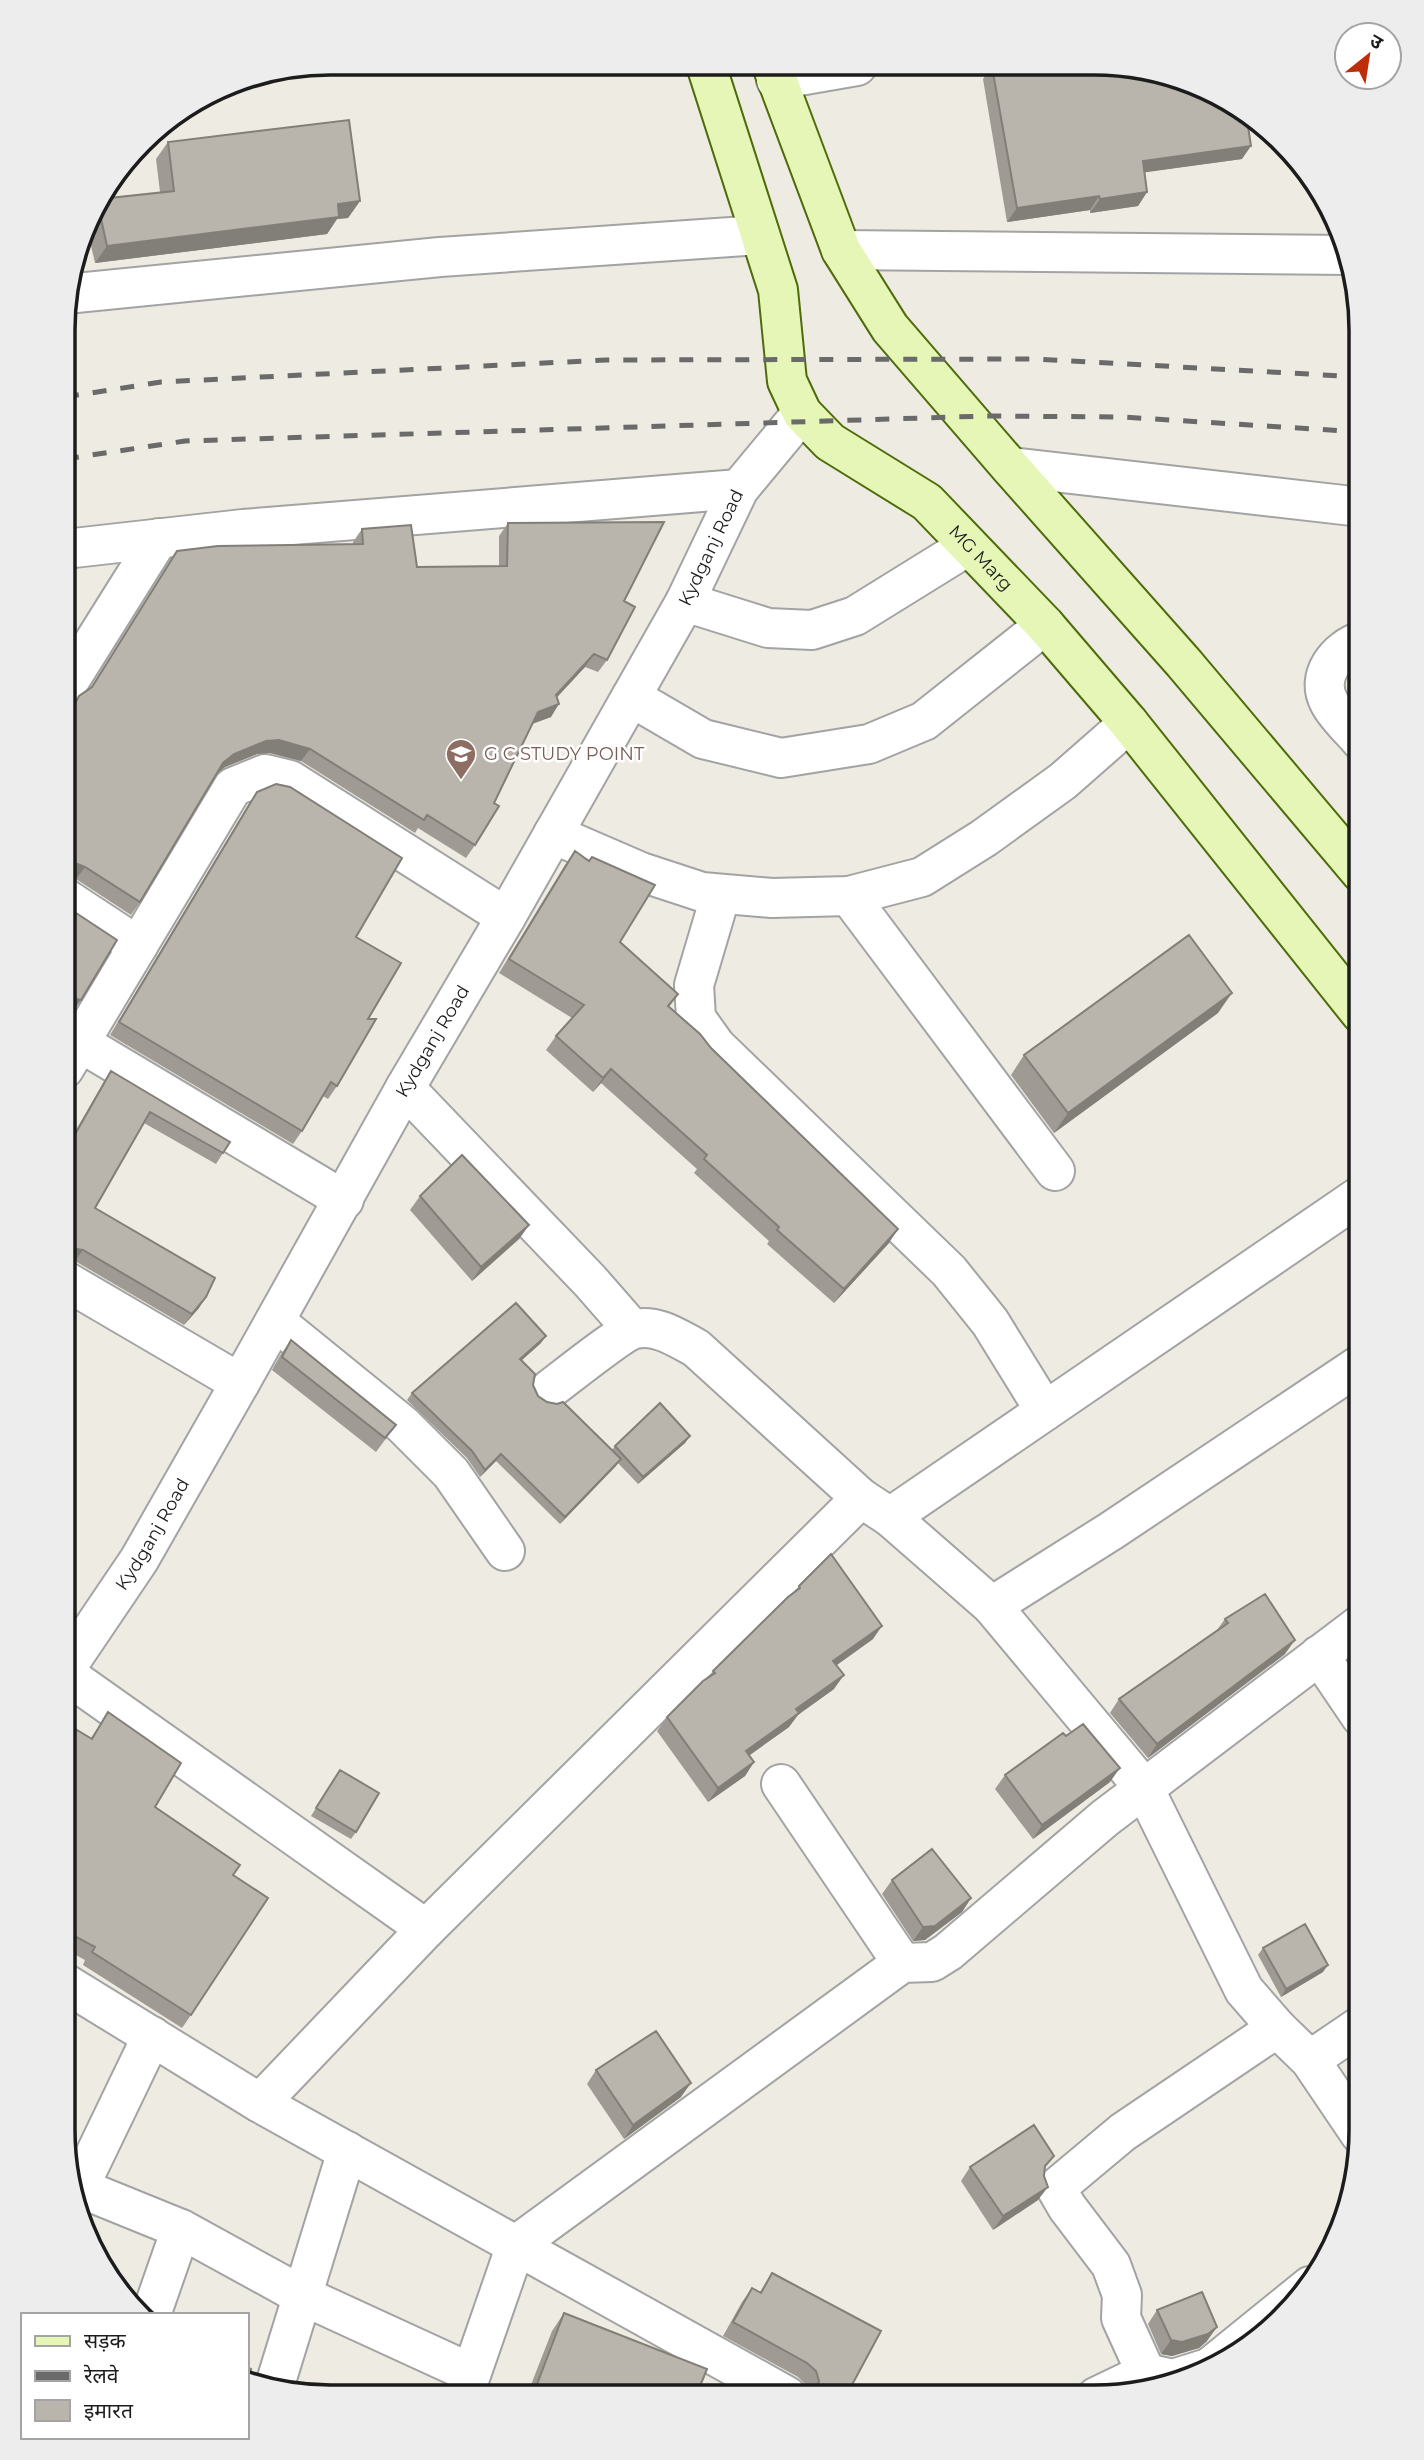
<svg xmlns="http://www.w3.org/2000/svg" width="1424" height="2460" font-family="Montserrat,'Noto Sans Devanagari',sans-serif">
<rect width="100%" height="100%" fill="#edebe2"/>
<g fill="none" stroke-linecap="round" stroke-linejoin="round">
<g stroke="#a3a3a3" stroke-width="42">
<g id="minor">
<path d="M 776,80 L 857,66"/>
<path d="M 841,250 L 1349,255"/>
<path d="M 66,294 L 440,257 L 760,235"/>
<path d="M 1010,467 L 1361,507"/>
<path d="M 65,549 L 243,529 L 739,489"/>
<path d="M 685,602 L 768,628 L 812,630 L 855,616 L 968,546"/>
<path d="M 65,688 L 159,538"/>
<path d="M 631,697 L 703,739 L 781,758 L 869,744 L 924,721 L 1045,625"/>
<path d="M 1361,741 C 1351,729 1336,716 1329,702 C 1315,676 1337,649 1361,641"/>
<path d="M 553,834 L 641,872 L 702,892 L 772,898 L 849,896 L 922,877 L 984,838 L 1063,781 L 1129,723"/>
<path d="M 721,894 L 694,985 L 696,1018 L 716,1046 L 949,1271 L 990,1322 L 1045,1411"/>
<path d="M 849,896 L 1055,1171"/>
<path d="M 65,898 L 138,946"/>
<path d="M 64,1033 L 344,1200"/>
<path d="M 64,1069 L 233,787 L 265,774 L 290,780 L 506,917"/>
<path d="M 405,1088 L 590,1281 L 632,1329"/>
<path d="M 64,1280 L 240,1383"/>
<path d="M 275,1321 L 403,1425 L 451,1473 L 505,1551"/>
<path d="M 550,1389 C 565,1378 622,1332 635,1329 C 657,1324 677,1338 696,1348 L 861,1498"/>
<path d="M 890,1517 L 992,1606 L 1111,1531 L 1361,1364"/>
<path d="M 992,1606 L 1144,1788 L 1244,1990 L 1277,2028 L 1310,2060 L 1360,2134"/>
<path d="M 1319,1655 L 1361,1717"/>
<path id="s1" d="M 64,1671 L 139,1560 L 240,1383 L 405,1088 L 506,917 L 685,602 L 739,489 L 802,413"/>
<path d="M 64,1673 L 426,1929"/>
<path d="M 781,1784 L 902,1963"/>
<path d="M 63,1982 L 260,2103 L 787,2396"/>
<path d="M 1310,2060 L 1360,2026"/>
<path d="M 260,2103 L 426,1929 L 861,1498 L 890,1517 L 1361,1195"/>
<path d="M 80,2188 L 181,2229 L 301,2295 L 471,2373"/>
<path d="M 74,2198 L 152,2036"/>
<path d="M 151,2315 L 181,2229"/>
<path d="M 1210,2367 L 1310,2286"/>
<path d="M 1146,2373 L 1121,2318 L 1122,2295 L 1111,2265 L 1067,2207 L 1056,2188 L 1123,2132 L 1277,2028"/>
<path d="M 274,2388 L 347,2151"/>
<path d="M 464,2395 L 516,2245 L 902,1963 L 932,1962 L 948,1952 L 1105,1818 L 1361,1624"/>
<path d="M 1096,2397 L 1146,2373 L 1173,2379 L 1205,2369"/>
</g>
</g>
<g stroke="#4e6c0a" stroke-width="42">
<g id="secondary">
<path id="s2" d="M 706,65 L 778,290 L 787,381 L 802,413 L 830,442 L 927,502 L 1045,625 L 1129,723 L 1361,1014"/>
<path d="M 772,66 L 841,250 L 890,328 L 1010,467 L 1183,662 L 1361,873"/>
</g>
</g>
<use href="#minor" stroke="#fff" stroke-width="38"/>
<use href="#secondary" stroke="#e6f6b7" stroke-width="38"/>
<path stroke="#6a6a6a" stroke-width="5" stroke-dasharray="14 14" stroke-linecap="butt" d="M 65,397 L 161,382 L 606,360 L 1036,359 L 1361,377
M 65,459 L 185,441 L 987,416 L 1122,417 L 1361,432"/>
</g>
<path fill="#9f9b94" d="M 991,67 L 1146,68 L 1242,159 L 1144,172 L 1147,192 L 1138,206 L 1090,213 L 1090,210 L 1007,222 L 983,79 Z
M 168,142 L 360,201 L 348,218 L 337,219 L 327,234 L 95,263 L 89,237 L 88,239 L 91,212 L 160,192 L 156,159 Z
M 508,523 L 624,601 L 607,660 L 598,672 L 585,667 L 557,697 L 551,717 L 532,724 L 475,845 L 466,858 L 418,828 L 415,833 L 301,761 L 270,753 L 257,754 L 225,767 L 217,773 L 140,902 L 131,915 L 76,879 L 65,876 L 65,719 L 79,696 L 91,688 L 177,551 L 353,544 L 353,542 L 362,529 L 417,567 L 499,566 L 499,536 Z
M 257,792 L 356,937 L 368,1019 L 337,1086 L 328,1099 L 323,1096 L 302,1131 L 293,1144 L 110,1035 L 248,805 Z
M 575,851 L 620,942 L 678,994 L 669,1007 L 711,1048 L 889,1243 L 834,1303 L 767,1244 L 769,1241 L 694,1173 L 697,1169 L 601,1083 L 593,1092 L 546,1050 L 556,1036 L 572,1018 L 499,973 L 565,865 Z
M 1218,1013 L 1054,1133 L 1011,1075 L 1024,1055 Z
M 111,1071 L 223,1153 L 216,1164 L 144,1123 L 95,1208 L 199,1308 L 184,1325 L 75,1261 L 64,1259 L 64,1130 L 73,1135 L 104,1082 Z
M 420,1196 L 529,1225 L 519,1239 L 472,1281 L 410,1210 Z
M 1361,1271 L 1361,1301 L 1348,1284 L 1353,1277 Z
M 291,1340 L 396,1425 L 376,1452 L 272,1370 L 281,1354 Z
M 541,1343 L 521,1361 L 538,1396 L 612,1450 L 615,1446 L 690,1436 L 685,1443 L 638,1484 L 618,1463 L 560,1524 L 496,1461 L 480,1477 L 467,1458 L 407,1400 L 412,1393 Z
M 799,1586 L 873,1639 L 837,1665 L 834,1689 L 797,1715 L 789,1727 L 749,1755 L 754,1762 L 745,1776 L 708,1802 L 657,1731 L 667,1717 L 795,1592 Z
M 1225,1619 L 1285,1654 L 1148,1758 L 1110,1713 L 1119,1699 L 1217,1630 Z
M 108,1712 L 155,1807 L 233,1875 L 191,2015 L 182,2028 L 83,1965 L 85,1960 L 63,1948 L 63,1724 L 91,1738 Z
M 340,1770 L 356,1832 L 351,1839 L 311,1816 Z
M 1005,1775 L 1110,1782 L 1033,1839 L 995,1789 Z
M 892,1880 L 971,1898 L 962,1912 L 925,1940 L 913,1941 L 882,1894 Z
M 1263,1948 L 1323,1972 L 1281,1997 L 1258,1955 Z
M 596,2070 L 681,2097 L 624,2139 L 587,2084 Z
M 970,2167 L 1045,2168 L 1038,2200 L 993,2230 L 961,2181 Z
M 772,2273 L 846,2396 L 809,2396 L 806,2385 L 798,2377 L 723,2336 L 742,2302 L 752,2288 L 760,2292 Z
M 1157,2310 L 1207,2341 L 1199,2348 L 1172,2356 L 1161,2354 L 1148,2324 Z
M 564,2313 L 696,2396 L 527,2395 L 552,2331 Z"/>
<path fill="#827e78" d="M 1251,146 L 1242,159 L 1133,174 L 1143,161 Z
M 1147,192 L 1138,206 L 1090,213 L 1100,199 Z
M 1099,196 L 1090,210 L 1007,222 L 1017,208 Z
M 360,201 L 348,218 L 337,219 L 327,234 L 95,263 L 107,246 Z
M 100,221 L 88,239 L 82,239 L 88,222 Z
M 594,654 L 585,667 L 547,708 L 556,695 Z
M 559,704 L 551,717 L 529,725 L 538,712 Z
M 279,740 L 310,749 L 301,761 L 270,753 L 257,754 L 225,767 L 214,776 L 223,763 L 234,754 L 266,741 Z
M 75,863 L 85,867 L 76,879 L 65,876 L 65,865 Z
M 1232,993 L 1218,1013 L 1054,1133 L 1068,1113 Z
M 73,998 L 81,1000 L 72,1013 L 64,1011 L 64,1002 Z
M 611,1069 L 601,1083 L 593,1092 L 603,1078 Z
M 529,1225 L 519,1239 L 472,1281 L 481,1267 Z
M 898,1229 L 889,1243 L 834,1303 L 844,1289 Z
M 70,1248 L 83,1250 L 75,1261 L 64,1259 L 64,1256 Z
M 206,1297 L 199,1308 L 184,1325 L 192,1314 Z
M 546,1336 L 541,1343 L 515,1366 L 520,1359 Z
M 690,1436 L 685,1443 L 638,1484 L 643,1477 Z
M 501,1454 L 496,1461 L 480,1477 L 485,1470 Z
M 621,1459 L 616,1466 L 560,1524 L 565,1517 Z
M 882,1626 L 873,1639 L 824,1674 L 833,1661 Z
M 1295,1640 L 1285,1654 L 1148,1758 L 1157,1744 Z
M 844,1675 L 834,1689 L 798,1715 L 789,1727 L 736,1765 L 746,1751 L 796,1709 Z
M 754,1762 L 745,1776 L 708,1802 L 718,1788 Z
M 1120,1768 L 1110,1782 L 1033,1839 L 1042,1825 Z
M 971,1898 L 962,1912 L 925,1940 L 913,1941 L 923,1927 Z
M 1328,1965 L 1323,1972 L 1281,1997 L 1286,1989 Z
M 691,2083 L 681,2097 L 624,2139 L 633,2125 Z
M 1048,2187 L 1038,2200 L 993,2230 L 1003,2216 Z
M 1217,2327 L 1207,2341 L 1199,2348 L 1172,2356 L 1161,2354 L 1171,2340 Z"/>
<path fill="#b9b4ac" stroke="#827e78" stroke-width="2" d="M 992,67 L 1146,68 L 1212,90 L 1246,113 L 1251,146 L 1143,161 L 1147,192 L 1100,199 L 1099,196 L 1017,208 Z
M 349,120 L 360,201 L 338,204 L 339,217 L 107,246 L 98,205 L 100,221 L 88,222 L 91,212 L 100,199 L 174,191 L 168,142 Z
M 664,522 L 624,601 L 635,607 L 607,660 L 594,654 L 556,695 L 559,704 L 538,712 L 494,803 L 499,806 L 475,845 L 427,815 L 424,820 L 310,749 L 279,740 L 266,741 L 234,754 L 223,763 L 140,902 L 85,867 L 75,863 L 65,866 L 65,738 L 66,737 L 65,736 L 65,722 L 79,696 L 92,687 L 177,551 L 218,546 L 363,544 L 362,529 L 411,525 L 417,567 L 507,566 L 508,523 Z
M 276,784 L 290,787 L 402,858 L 356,937 L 401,963 L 368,1019 L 376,1019 L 337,1086 L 331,1082 L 302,1131 L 119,1022 L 257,792 Z
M 575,851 L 589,861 L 592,857 L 655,885 L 620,942 L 678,994 L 668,1006 L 700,1034 L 711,1048 L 898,1229 L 844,1289 L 777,1230 L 779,1227 L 704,1159 L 707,1155 L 611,1069 L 603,1078 L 556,1036 L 584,1005 L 509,959 Z
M 64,905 L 117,940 L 81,1000 L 73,998 L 64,1002 Z
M 1189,935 L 1232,993 L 1068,1113 L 1024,1055 Z
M 111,1071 L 230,1142 L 223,1153 L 150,1112 L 95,1208 L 215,1278 L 206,1297 L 192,1314 L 83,1250 L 70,1248 L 64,1244 L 64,1130 L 74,1136 Z
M 462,1155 L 529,1225 L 481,1267 L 420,1196 Z
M 1361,1271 L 1361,1287 L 1353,1277 Z
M 516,1303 L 546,1336 L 520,1359 L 535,1374 L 533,1385 L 538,1396 L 547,1402 L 557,1404 L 563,1402 L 621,1459 L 565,1517 L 501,1454 L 485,1470 L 472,1451 L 412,1393 Z
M 291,1340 L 396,1425 L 385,1438 L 282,1357 Z
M 660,1403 L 690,1436 L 643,1477 L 615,1446 Z
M 831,1554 L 882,1626 L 833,1661 L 844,1675 L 796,1709 L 799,1713 L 746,1751 L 754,1762 L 718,1788 L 667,1717 L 703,1681 L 715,1673 L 713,1671 L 788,1597 L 800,1588 L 799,1586 Z
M 1265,1594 L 1295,1640 L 1157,1744 L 1119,1699 L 1228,1623 L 1225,1619 Z
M 108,1712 L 181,1763 L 155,1807 L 240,1865 L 233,1875 L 268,1898 L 191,2015 L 92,1952 L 95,1947 L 63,1930 L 63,1724 L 65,1723 L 92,1739 Z
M 1083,1724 L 1120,1768 L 1042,1825 L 1005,1775 L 1063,1733 L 1066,1736 Z
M 340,1770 L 379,1793 L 356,1832 L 316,1808 Z
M 932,1849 L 971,1898 L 935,1926 L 923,1927 L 892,1880 Z
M 1305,1924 L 1328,1965 L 1286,1989 L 1263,1948 Z
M 656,2031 L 691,2083 L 633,2125 L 596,2070 Z
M 1034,2125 L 1054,2156 L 1045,2166 L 1044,2176 L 1048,2187 L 1003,2216 L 970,2167 Z
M 772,2273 L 881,2331 L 846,2396 L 833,2396 L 817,2388 L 819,2381 L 816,2371 L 807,2363 L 733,2322 L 752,2288 L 761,2293 Z
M 1202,2292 L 1217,2327 L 1208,2334 L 1182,2342 L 1171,2340 L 1157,2310 Z
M 564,2313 L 707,2369 L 696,2396 L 533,2395 Z
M 247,2367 L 251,2369 L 247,2379 Z"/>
<defs>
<g id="school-pin" transform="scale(1.575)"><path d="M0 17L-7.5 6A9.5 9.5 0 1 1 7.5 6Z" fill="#8d6e63" stroke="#fff"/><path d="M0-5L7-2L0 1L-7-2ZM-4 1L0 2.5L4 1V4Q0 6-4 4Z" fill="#fff"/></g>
</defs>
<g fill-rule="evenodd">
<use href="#school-pin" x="461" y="754"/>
</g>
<g text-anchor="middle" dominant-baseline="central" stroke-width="5" stroke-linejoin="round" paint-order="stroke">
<g font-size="18" fill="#1c1c1c" stroke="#fff">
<text stroke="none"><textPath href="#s1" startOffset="1297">Kydganj Road</textPath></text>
<text stroke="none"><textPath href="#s2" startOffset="595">MG Marg</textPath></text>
<text stroke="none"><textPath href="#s1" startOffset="730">Kydganj Road</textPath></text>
<text stroke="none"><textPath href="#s1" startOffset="163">Kydganj Road</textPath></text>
</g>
<g font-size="18" fill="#785e54" stroke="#fff" text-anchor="start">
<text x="484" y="754">G C STUDY POINT</text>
</g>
</g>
<path d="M0 0H1424V2460H0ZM330 75H1094A255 255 0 0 1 1349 330V2130A255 255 0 0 1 1094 2385H330A255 255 0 0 1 75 2130V330A255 255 0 0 1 330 75Z" fill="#ededed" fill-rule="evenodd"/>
<path fill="none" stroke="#1c1c1c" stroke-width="3.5" d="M330 75H1094A255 255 0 0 1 1349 330V2130A255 255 0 0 1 1094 2385H330A255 255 0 0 1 75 2130V330A255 255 0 0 1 330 75Z"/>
<rect x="21" y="2313" width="228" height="126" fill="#ffffff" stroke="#a4a4a4" stroke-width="2"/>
<rect x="35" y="2336" width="35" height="10" fill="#e6f6b7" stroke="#a4a4a4" stroke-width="2"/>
<text x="84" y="2348" font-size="21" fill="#1c1c1c">सड़क</text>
<rect x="35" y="2371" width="35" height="10" fill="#6a6a6a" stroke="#a4a4a4" stroke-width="2"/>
<text x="84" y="2383" font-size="21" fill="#1c1c1c">रेलवे</text>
<rect x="35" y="2400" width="35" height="21" fill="#b9b4ac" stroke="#a4a4a4" stroke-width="2"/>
<text x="84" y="2418" font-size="21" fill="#1c1c1c">इमारत</text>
<g transform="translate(1368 56) rotate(30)"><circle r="33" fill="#ffffff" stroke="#a4a4a4" stroke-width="2"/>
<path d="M0-5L12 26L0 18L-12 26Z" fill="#bd2d0a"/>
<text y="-10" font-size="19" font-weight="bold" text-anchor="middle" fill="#1c1c1c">उ</text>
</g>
</svg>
